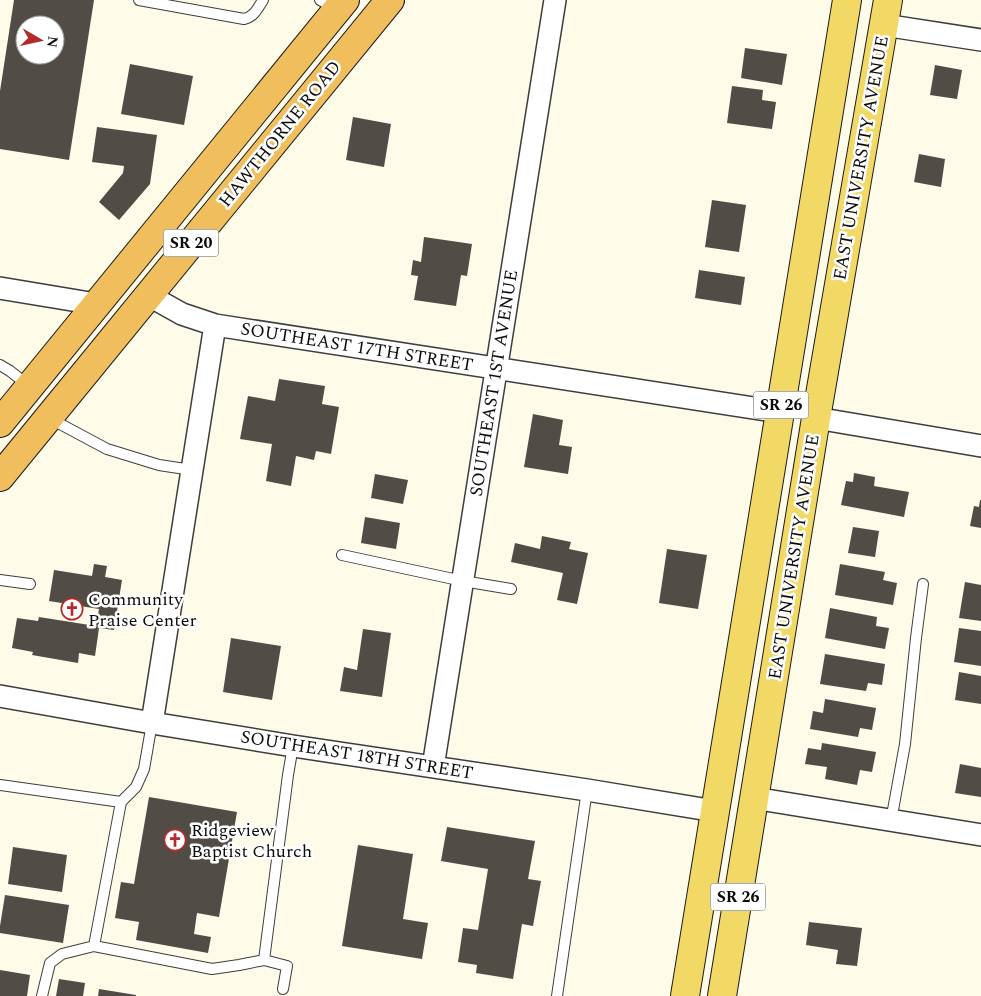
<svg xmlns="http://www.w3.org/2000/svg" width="981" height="996" font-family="Spectral,serif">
<rect width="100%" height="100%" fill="#fefbe8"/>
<path fill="#524c47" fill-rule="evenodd" d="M 14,0 L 94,0 L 69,160 L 0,149 L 0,91 ZM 25,25 L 55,25 L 55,55 L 25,55 Z
M 745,48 L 787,54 L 782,85 L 741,78 Z
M 130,64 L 193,76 L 184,125 L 121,114 Z
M 935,65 L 962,70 L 957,99 L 930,95 Z
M 732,86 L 763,90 L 762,100 L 776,102 L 772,129 L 727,123 Z
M 353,117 L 391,124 L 384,167 L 346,160 Z
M 97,127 L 157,135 L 150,184 L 119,220 L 99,202 L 123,173 L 124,166 L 92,162 Z
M 919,154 L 945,159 L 941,187 L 914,182 Z
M 712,200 L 746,205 L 739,252 L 705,247 Z
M 424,237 L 472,244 L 467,276 L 461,275 L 456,306 L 414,300 L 418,276 L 411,275 L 413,260 L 421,262 Z
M 699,270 L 745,277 L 741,305 L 695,298 Z
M 279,379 L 325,386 L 322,404 L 339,407 L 331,454 L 316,451 L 314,460 L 296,456 L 291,486 L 266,481 L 272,444 L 240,439 L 248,396 L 275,401 Z
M 533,414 L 563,420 L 559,445 L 572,447 L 568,474 L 524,467 Z
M 854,473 L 875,477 L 874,486 L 909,492 L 904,517 L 841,505 L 846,481 L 853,482 Z
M 375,474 L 408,480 L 403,504 L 371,498 Z
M 980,500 L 981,500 L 981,528 L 970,526 L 974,506 L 979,507 Z
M 365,517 L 400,523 L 396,549 L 361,543 Z
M 853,527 L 879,531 L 875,557 L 848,553 Z
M 542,536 L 571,542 L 569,549 L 588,553 L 577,604 L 557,600 L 563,573 L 511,562 L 515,543 L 540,549 Z
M 667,549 L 707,555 L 698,609 L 659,603 Z
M 94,564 L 107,566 L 105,577 L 122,580 L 114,630 L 99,628 L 95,656 L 79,653 L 78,663 L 32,655 L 33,652 L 12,648 L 17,618 L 38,621 L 39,617 L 96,626 L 99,609 L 49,601 L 54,570 L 92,576 Z
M 840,564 L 885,572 L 883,580 L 897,583 L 893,605 L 835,595 Z
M 965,582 L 981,585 L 981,621 L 959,618 Z
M 830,608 L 877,617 L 876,626 L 889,628 L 885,649 L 825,638 Z
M 959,628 L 981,631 L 981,666 L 954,662 Z
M 363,629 L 391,633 L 382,697 L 340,691 L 344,667 L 357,670 Z
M 231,638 L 281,646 L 272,700 L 223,692 Z
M 825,654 L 885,664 L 882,685 L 868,683 L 866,691 L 820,684 Z
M 959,672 L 981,676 L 981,704 L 955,700 Z
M 825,699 L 876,708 L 872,730 L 860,728 L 858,737 L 810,729 L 813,711 L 823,713 Z
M 822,743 L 876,752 L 872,772 L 860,770 L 857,785 L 825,779 L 827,767 L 805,764 L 808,748 L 821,750 Z
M 960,764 L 981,768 L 981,797 L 955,793 Z
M 149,797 L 237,812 L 219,917 L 197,913 L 194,934 L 211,937 L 208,953 L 136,940 L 139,922 L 115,918 L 121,882 L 134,884 Z
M 447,827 L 535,841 L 528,879 L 541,881 L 533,926 L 522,924 L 513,979 L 476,973 L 477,965 L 458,962 L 463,928 L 478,930 L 488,869 L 441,861 Z
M 358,845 L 413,854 L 403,919 L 428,923 L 422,959 L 342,946 Z
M 13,847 L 67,855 L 62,892 L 8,884 Z
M 5,895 L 69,905 L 63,943 L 0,933 L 0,926 Z
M 809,922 L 862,928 L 857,966 L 836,964 L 838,950 L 806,945 Z
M 0,970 L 30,975 L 27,996 L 0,996 Z
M 59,979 L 85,983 L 83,996 L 56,996 Z
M 99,989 L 136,995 L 136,996 L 98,996 Z"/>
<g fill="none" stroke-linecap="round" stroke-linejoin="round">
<g stroke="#3d3d3d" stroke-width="12">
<path id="service" d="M 139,0 L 244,19 C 254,17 258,8 263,0
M 320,0 L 336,9
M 0,365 L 10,371 L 29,386
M 49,418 L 107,449 L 159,465 L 192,470
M 342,555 L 463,581 L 511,589
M 0,580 L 30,584
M 0,785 L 121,802 L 136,787 L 144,769 L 152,723
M 121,802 L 94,946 L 212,969 L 239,965 L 264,960 L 287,966 L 283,989
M 891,821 L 905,744 L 916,638 L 923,584
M 264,960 L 288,775 L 293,746
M 42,996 L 50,963 L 62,954 L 94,946
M 557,996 L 587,790"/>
</g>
<g stroke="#3d3d3d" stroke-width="24">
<path id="minor" d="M 884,25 L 981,40
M 0,288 L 96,304
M 148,295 L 182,314 L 215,325 L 780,412
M 816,418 L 981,446
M 0,696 L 152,723 L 293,746 L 587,790 L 715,811
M 152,723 L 215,325
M 433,767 L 555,0
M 754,798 L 981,835"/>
</g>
<g stroke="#1b1b1b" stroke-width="30">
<path id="primary" d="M 685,996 L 847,0
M 722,996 L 816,418 L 888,0"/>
</g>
<g stroke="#1b1b1b" stroke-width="30">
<path id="trunk" d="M 0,423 L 345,0
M 0,477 L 390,0"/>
</g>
<use href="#service" stroke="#fff" stroke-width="10"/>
<use href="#minor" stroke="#fff" stroke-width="21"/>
<use href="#primary" stroke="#f2d864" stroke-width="28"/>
<use href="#trunk" stroke="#f0be5d" stroke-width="28"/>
</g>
<defs>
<g id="church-ring" transform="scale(1.125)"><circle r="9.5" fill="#fff" stroke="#b22b2a" stroke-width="1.5"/><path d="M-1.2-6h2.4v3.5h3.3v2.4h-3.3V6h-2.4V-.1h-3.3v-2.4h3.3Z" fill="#b22b2a"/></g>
</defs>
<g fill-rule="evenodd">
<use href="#church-ring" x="72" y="609"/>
<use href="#church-ring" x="175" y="840"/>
</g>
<g text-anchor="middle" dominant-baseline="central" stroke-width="5" stroke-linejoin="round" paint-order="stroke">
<g fill="#fff" stroke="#545454" stroke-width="1">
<rect x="163.5" y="229.5" width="55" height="27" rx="4"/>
<rect x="753.5" y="391.5" width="55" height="27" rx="4"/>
<rect x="710.5" y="883.5" width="55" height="27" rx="4"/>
</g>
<g font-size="16" font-weight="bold" fill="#0a0a0a">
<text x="191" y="243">SR 20</text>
<text x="781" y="405">SR 26</text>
<text x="738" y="897">SR 26</text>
</g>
<g font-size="18" fill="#0a0a0a" stroke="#fff">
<text transform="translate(280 134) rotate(-51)">HAWTHORNE ROAD</text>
<text transform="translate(861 158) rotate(-80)">EAST UNIVERSITY AVENUE</text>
<text transform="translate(357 347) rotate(9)">SOUTHEAST 17TH STREET</text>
<text transform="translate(494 383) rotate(-81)">SOUTHEAST 1ST AVENUE</text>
<text transform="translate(794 557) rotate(-81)">EAST UNIVERSITY AVENUE</text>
<text transform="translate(357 755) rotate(9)">SOUTHEAST 18TH STREET</text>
</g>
<g font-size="18" fill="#0a0a0a" stroke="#fff" text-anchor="start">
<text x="88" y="599">Community<tspan x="88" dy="21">Praise Center</tspan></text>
<text x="191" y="830">Ridgeview<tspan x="191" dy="21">Baptist Church</tspan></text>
</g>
</g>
<g transform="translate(40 40) rotate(99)"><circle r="24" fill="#ffffff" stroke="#9d9d9d"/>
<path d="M0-4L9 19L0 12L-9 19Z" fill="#b22b2a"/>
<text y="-8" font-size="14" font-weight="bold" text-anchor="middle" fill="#0a0a0a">N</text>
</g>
</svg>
